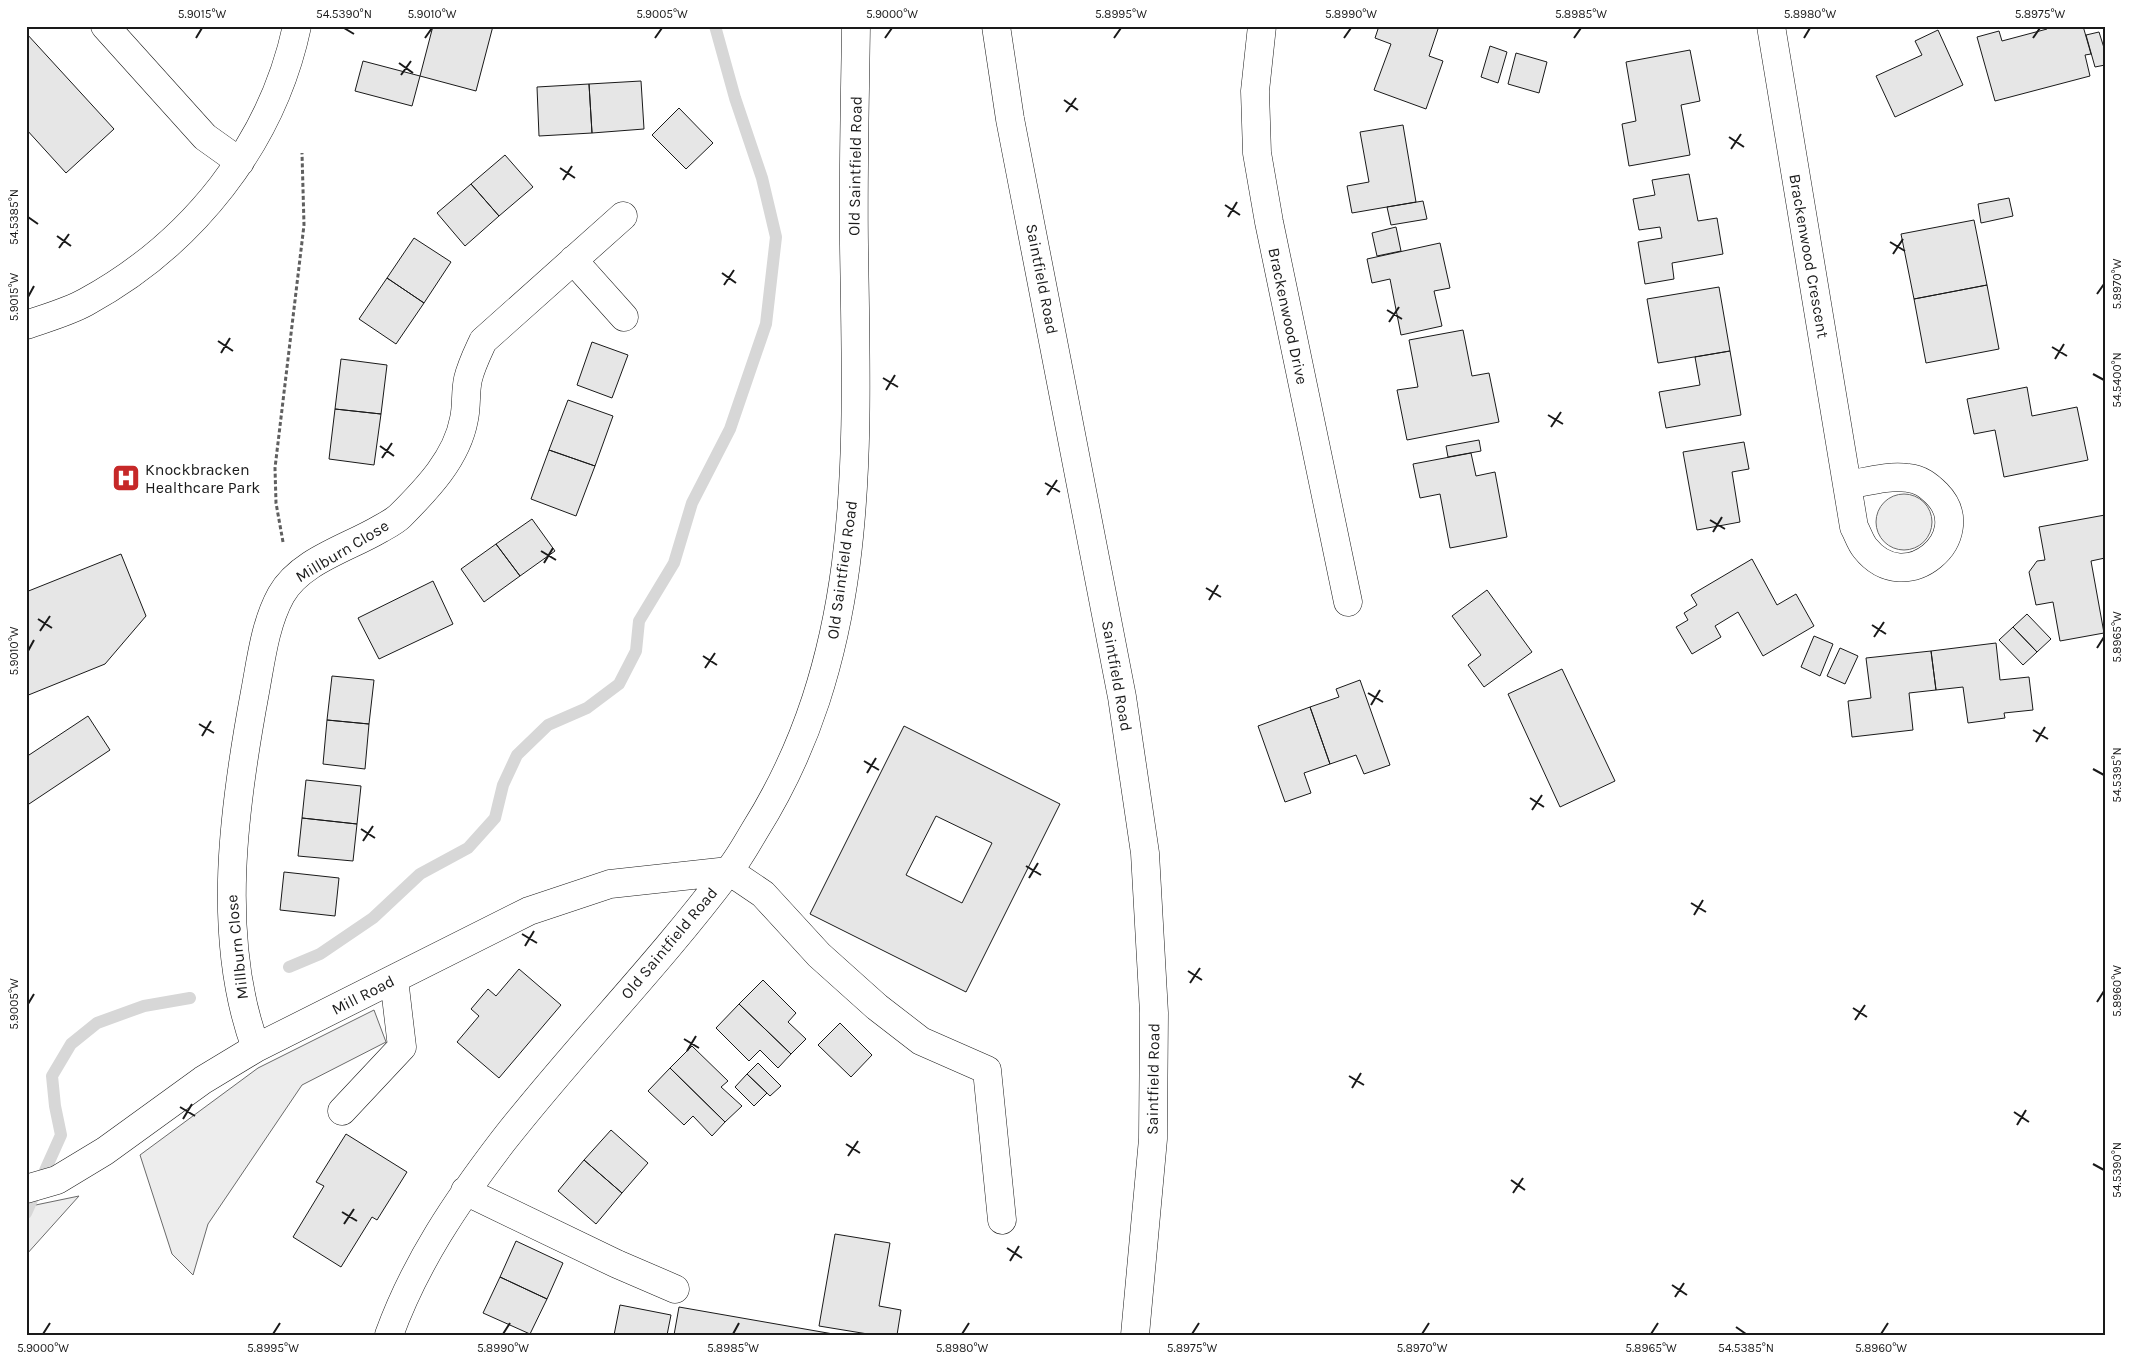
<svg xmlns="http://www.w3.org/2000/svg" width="2131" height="1361" font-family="Karla,sans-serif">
<rect width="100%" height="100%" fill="#fff"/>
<path fill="#ededed" stroke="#6a6a6a" d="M1876 522a28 28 0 1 1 56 0a28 28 0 1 1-56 0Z
M 374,1010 L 386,1042 L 302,1085 L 208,1224 L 193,1275 L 172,1254 L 140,1155 L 258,1068 Z
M 79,1196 L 26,1255 L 26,1207 Z"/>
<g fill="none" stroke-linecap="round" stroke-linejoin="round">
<path stroke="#d7d7d7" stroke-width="12" d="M 289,967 L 320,954 L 373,918 L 420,874 L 468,848 L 495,818 L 503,785 L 517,755 L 548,725 L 587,708 L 619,684 L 636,651 L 639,621 L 674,563 L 692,503 L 730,429 L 766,324 L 776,237 L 762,178 L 735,98 L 715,26
M 26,1213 L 61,1135 L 55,1106 L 52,1076 L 71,1044 L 97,1023 L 144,1006 L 190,998"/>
</g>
<path fill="#e6e6e6" stroke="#1a1a1a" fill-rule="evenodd" d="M 433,26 L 493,26 L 476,91 L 420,76 Z
M 1379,26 L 1439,26 L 1429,56 L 1443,61 L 1426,109 L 1374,90 L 1391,44 L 1375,38 Z
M 2046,26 L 2083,26 L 2091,54 L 2085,55 L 2090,76 L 1995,101 L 1977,37 L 1999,31 L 2002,41 L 2047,29 Z
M 1938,30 L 1963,85 L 1895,117 L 1876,76 L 1922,55 L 1915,41 Z
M 2099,32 L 2105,51 L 2105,65 L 2095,67 L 2086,35 Z
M 26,33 L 114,129 L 66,173 L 26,129 Z
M 1490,46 L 1507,52 L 1498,83 L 1481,77 Z
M 1690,50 L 1700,101 L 1681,105 L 1690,155 L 1629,166 L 1622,124 L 1636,121 L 1626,62 Z
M 1516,53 L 1547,62 L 1539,93 L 1508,84 Z
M 363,61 L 420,76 L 412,106 L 355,91 Z
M 641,81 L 644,129 L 592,133 L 589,84 Z
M 589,84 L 592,133 L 539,136 L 537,87 Z
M 679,108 L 713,143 L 686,169 L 652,135 Z
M 1403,125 L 1416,202 L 1352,213 L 1347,186 L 1369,182 L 1360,132 Z
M 505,155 L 533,187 L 499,216 L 471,184 Z
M 1689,174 L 1698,221 L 1717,218 L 1723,254 L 1672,263 L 1674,279 L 1645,284 L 1638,242 L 1662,238 L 1660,227 L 1639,230 L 1633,199 L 1655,195 L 1652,180 Z
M 471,184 L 499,216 L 465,246 L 437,213 Z
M 2009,198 L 2013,216 L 1981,223 L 1978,204 Z
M 1423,201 L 1427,219 L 1391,225 L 1387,207 Z
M 1974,220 L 1987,285 L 1914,299 L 1901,234 Z
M 1396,227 L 1401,251 L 1377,256 L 1372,233 Z
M 414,238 L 451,262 L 424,303 L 387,278 Z
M 1440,243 L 1450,288 L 1434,291 L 1442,326 L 1401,335 L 1390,279 L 1372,283 L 1367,259 Z
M 387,278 L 424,303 L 396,344 L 359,319 Z
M 1987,285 L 1999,349 L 1926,363 L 1914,299 Z
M 1719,287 L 1730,351 L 1658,363 L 1647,299 Z
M 1463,330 L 1472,376 L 1489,373 L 1499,422 L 1407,440 L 1397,390 L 1418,387 L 1409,340 Z
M 592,342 L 628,355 L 612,398 L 577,385 Z
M 1730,351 L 1741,415 L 1666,428 L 1659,392 L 1700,385 L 1695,357 Z
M 341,359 L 387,365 L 381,414 L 335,409 Z
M 2027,387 L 2032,416 L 2077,407 L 2088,460 L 2004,477 L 1995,430 L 1974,434 L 1967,399 Z
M 568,400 L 613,416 L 595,466 L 549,450 Z
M 335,409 L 381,414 L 374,465 L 329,459 Z
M 1479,440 L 1481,451 L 1448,457 L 1446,446 Z
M 1744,442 L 1749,469 L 1732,472 L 1740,522 L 1697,530 L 1683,452 Z
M 549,450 L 595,466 L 576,516 L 531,499 Z
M 1471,453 L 1476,476 L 1495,472 L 1507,537 L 1450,548 L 1440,494 L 1420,498 L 1413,464 Z
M 2105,515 L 2105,558 L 2091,561 L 2104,633 L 2060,641 L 2053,602 L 2036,605 L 2029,572 L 2037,561 L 2045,560 L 2039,527 Z
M 532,519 L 555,551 L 520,576 L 496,544 Z
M 496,544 L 520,576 L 484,602 L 461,569 Z
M 121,554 L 146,616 L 105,664 L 26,696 L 26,592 Z
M 1752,559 L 1777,605 L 1796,594 L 1814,626 L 1763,656 L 1738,612 L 1715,626 L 1721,637 L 1692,654 L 1676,627 L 1688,620 L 1684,613 L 1697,605 L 1691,595 Z
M 433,581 L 453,624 L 379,659 L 358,618 Z
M 1487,590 L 1532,652 L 1484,687 L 1468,665 L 1481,655 L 1452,616 Z
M 2027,614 L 2051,639 L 2037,652 L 2013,627 Z
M 2013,627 L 2037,652 L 2023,665 L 1999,640 Z
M 1814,636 L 1833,644 L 1820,676 L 1801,667 Z
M 1996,643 L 2000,680 L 2029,677 L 2033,710 L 2004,713 L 2005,718 L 1968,723 L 1963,687 L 1936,690 L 1931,651 Z
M 1840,648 L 1858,656 L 1845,684 L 1827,676 Z
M 1931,651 L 1936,690 L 1909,693 L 1913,730 L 1852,737 L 1848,701 L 1871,698 L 1866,658 Z
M 1562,669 L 1615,781 L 1560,807 L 1508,694 Z
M 332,676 L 374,680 L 369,724 L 327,720 Z
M 1360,680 L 1390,765 L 1364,774 L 1356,755 L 1330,764 L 1310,707 L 1339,697 L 1336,689 Z
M 1310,707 L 1330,764 L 1304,773 L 1311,793 L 1285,802 L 1258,726 Z
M 88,716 L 110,750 L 26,806 L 26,757 Z
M 327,720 L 369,724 L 365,769 L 323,764 Z
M 904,726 L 1060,804 L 966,992 L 810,914 ZM 936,816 L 992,843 L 962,903 L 906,875 Z
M 306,780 L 361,786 L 357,824 L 302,818 Z
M 302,818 L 357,824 L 353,861 L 298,856 Z
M 284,872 L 339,878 L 335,916 L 280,910 Z
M 519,969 L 561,1005 L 499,1078 L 457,1042 L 479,1016 L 471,1009 L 488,989 L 496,996 Z
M 763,980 L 796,1013 L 788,1022 L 806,1039 L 791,1054 L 739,1004 Z
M 739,1004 L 791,1054 L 778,1068 L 760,1050 L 749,1061 L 716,1028 Z
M 840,1023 L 872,1055 L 851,1077 L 818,1045 Z
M 692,1046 L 728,1081 L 721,1087 L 742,1106 L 725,1122 L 670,1068 Z
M 758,1063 L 781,1086 L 770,1096 L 747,1074 Z
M 670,1068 L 725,1122 L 712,1136 L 693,1116 L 684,1125 L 648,1091 Z
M 747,1074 L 767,1093 L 754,1106 L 735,1087 Z
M 611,1130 L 648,1163 L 622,1193 L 584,1160 Z
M 346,1134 L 407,1172 L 377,1220 L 372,1217 L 341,1267 L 293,1237 L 324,1186 L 316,1182 Z
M 584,1160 L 622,1193 L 596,1224 L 558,1191 Z
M 835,1234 L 890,1243 L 879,1306 L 901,1310 L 897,1335 L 874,1335 L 819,1326 Z
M 516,1241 L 563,1263 L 547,1299 L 500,1277 Z
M 500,1277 L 547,1299 L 530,1334 L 483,1313 Z
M 620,1305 L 671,1315 L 667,1335 L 614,1335 Z
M 679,1307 L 839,1335 L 674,1335 Z"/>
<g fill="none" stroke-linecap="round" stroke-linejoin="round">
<g stroke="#1a1a1a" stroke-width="29">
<path id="minor" d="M 105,26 L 205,137 L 240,162
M 1262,26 L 1255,91 L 1257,153 L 1269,222 L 1348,602
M 1771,26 L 1854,527 C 1858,534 1860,542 1865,548 C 1906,600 1978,536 1937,494 C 1928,485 1920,479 1908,478 C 1888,475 1866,482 1847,485
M 573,260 L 624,317
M 26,325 C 46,318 68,312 86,302 C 192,244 272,144 297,26
M 729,871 L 763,894 L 819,955 L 877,1007 L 921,1041 L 987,1070 L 1002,1220
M 256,1048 C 215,938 234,805 255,692 C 261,660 265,624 281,595 C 300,561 348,548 380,529 C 387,525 395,521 400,516 C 427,489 457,458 464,419 C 467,406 465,392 468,379 C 471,366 477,354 483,341 L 623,216
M 342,1111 L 402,1047 L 394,979
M 26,1189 L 57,1180 L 105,1151 L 203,1080 L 256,1048 L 529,911 L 610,884 L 729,871
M 465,1191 L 617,1264 L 675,1289
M 389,1335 C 415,1263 457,1201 503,1141 C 575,1049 657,966 727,873 C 738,860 746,845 755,830 C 868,650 857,449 854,245 C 853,172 855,99 856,26"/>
</g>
<g stroke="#1a1a1a" stroke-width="29">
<path id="highway" d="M 996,26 L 1010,119 L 1122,697 L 1145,853 L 1154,1013 L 1153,1139 L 1135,1335"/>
</g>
<path stroke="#5f5f5f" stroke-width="3" stroke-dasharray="4 2.5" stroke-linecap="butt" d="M 283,542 L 276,503 L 275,468 L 304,225 L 302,153"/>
<use href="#minor" stroke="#fff" stroke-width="28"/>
<use href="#highway" stroke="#fff" stroke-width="28"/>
</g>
<path fill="none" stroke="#1a1a1a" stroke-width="2" d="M 344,28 L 354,34M 196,38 L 202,28M 425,38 L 432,28M 655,38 L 662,28M 885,38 L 892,28M 1114,38 L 1121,28M 1344,38 L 1351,28M 1574,38 L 1581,28M 1804,38 L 1810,28M 2033,38 L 2040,28M 399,63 L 413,73M 401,75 L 411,61M 1064,100 L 1078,110M 1066,112 L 1076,98M 1729,137 L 1744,147M 1731,149 L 1741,134M 560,168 L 575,178M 563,180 L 572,166M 1225,205 L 1240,215M 28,217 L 38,224M 1228,217 L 1237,202M 57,236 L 71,246M 1890,242 L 1905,251M 59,248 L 69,234M 1893,254 L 1903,239M 722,273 L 736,283M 724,285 L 734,270M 2097,294 L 2104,284M 28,297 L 34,286M 1387,310 L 1402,319M 1389,322 L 1399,307M 218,341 L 233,351M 2052,347 L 2067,356M 221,353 L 230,338M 2055,359 L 2064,344M 2093,374 L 2104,380M 883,378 L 898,387M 886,390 L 895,375M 1548,415 L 1563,424M 1551,427 L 1561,412M 380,446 L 394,456M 382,458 L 392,443M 1045,483 L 1060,492M 1047,495 L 1057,480M 1710,520 L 1725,529M 1713,532 L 1722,517M 541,551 L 556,560M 544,563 L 553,548M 1206,588 L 1221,597M 1209,600 L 1218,585M 38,619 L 52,628M 1872,625 L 1886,634M 40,631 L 50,616M 1874,637 L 1884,622M 2097,648 L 2104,637M 28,651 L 34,640M 703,656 L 717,665M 705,668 L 715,653M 1368,693 L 1383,702M 1371,705 L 1380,690M 199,724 L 214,733M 2033,730 L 2048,739M 202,736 L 211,721M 2036,742 L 2045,727M 864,761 L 879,770M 2093,769 L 2104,775M 867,773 L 876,758M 1530,798 L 1544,807M 1532,810 L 1542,795M 361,829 L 375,838M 363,841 L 373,826M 1026,866 L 1041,875M 1029,878 L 1038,863M 1691,903 L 1706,912M 1694,915 L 1703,900M 522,934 L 537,943M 525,946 L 534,931M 1188,971 L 1202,980M 1190,983 L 1200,968M 2097,1002 L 2104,991M 28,1004 L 34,994M 1853,1008 L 1867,1017M 1855,1020 L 1865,1005M 684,1039 L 699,1048M 687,1051 L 696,1036M 1349,1076 L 1364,1085M 1352,1088 L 1361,1073M 180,1107 L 195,1116M 2014,1112 L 2029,1122M 183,1119 L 192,1104M 2017,1125 L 2026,1110M 846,1144 L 860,1153M 848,1156 L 858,1141M 2093,1164 L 2104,1170M 1511,1180 L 1525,1190M 1513,1193 L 1523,1178M 342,1212 L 357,1221M 344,1224 L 354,1209M 1007,1248 L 1022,1258M 1010,1261 L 1019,1246M 1672,1285 L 1687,1295M 1675,1297 L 1684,1283M 1736,1327 L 1746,1334M 43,1334 L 50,1323M 273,1334 L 280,1323M 503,1334 L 510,1323M 733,1334 L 739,1323M 962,1334 L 969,1323M 1192,1334 L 1199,1323M 1422,1334 L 1429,1323M 1651,1334 L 1658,1323M 1881,1334 L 1888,1323"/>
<defs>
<g id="hospital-square" transform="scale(1.4375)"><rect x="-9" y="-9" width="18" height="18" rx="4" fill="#c62828" stroke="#fff"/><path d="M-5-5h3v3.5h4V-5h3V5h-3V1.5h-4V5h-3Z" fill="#fff"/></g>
</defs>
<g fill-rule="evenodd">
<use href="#hospital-square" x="126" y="478"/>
</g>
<g text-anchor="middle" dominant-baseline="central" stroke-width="4" stroke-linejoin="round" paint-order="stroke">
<g font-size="16" fill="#1a1a1a" stroke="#fff">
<text transform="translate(855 166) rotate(-89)">Old Saintfield Road</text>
<text transform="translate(1809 256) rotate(80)">Brackenwood Crescent</text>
<text transform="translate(1042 279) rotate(79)">Saintfield Road</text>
<text transform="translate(1288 316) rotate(78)">Brackenwood Drive</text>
<text transform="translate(342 551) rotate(-31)">Millburn Close</text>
<text transform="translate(842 570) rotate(-82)">Old Saintfield Road</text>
<text transform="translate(1117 676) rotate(80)">Saintfield Road</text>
<text transform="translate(669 943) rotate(-50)">Old Saintfield Road</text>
<text transform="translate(237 947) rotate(-96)">Millburn Close</text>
<text transform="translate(363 995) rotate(-27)">Mill Road</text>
<text transform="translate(1153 1079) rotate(-89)">Saintfield Road</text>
</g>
<g font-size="16" fill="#1a1a1a" stroke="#fff" text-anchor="start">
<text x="145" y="469">Knockbracken<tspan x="145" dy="18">Healthcare Park</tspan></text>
</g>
</g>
<rect width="2131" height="1361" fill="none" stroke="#ffffff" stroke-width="55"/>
<rect x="28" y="28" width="2076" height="1306" fill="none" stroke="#1a1a1a" stroke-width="2"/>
<g font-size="12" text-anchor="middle" fill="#1a1a1a">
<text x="202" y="18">5.9015°W</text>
<text x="344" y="18">54.5390°N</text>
<text x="432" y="18">5.9010°W</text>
<text x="662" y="18">5.9005°W</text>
<text x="892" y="18">5.9000°W</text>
<text x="1121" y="18">5.8995°W</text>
<text x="1351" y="18">5.8990°W</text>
<text x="1581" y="18">5.8985°W</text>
<text x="1810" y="18">5.8980°W</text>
<text x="2040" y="18">5.8975°W</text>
<text transform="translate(14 217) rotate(-90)" y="4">54.5385°N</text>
<text transform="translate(2117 284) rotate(-90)" y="4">5.8970°W</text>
<text transform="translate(14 297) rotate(-90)" y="4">5.9015°W</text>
<text transform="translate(2117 380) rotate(-90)" y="4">54.5400°N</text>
<text transform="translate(2117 637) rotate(-90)" y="4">5.8965°W</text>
<text transform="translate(14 651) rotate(-90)" y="4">5.9010°W</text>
<text transform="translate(2117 775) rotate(-90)" y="4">54.5395°N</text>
<text transform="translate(2117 991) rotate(-90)" y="4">5.8960°W</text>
<text transform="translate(14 1004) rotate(-90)" y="4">5.9005°W</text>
<text transform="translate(2117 1170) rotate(-90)" y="4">54.5390°N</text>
<text x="43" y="1352">5.9000°W</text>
<text x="273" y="1352">5.8995°W</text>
<text x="503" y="1352">5.8990°W</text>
<text x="733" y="1352">5.8985°W</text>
<text x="962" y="1352">5.8980°W</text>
<text x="1192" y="1352">5.8975°W</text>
<text x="1422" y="1352">5.8970°W</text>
<text x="1651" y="1352">5.8965°W</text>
<text x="1746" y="1352">54.5385°N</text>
<text x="1881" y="1352">5.8960°W</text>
</g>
</svg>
